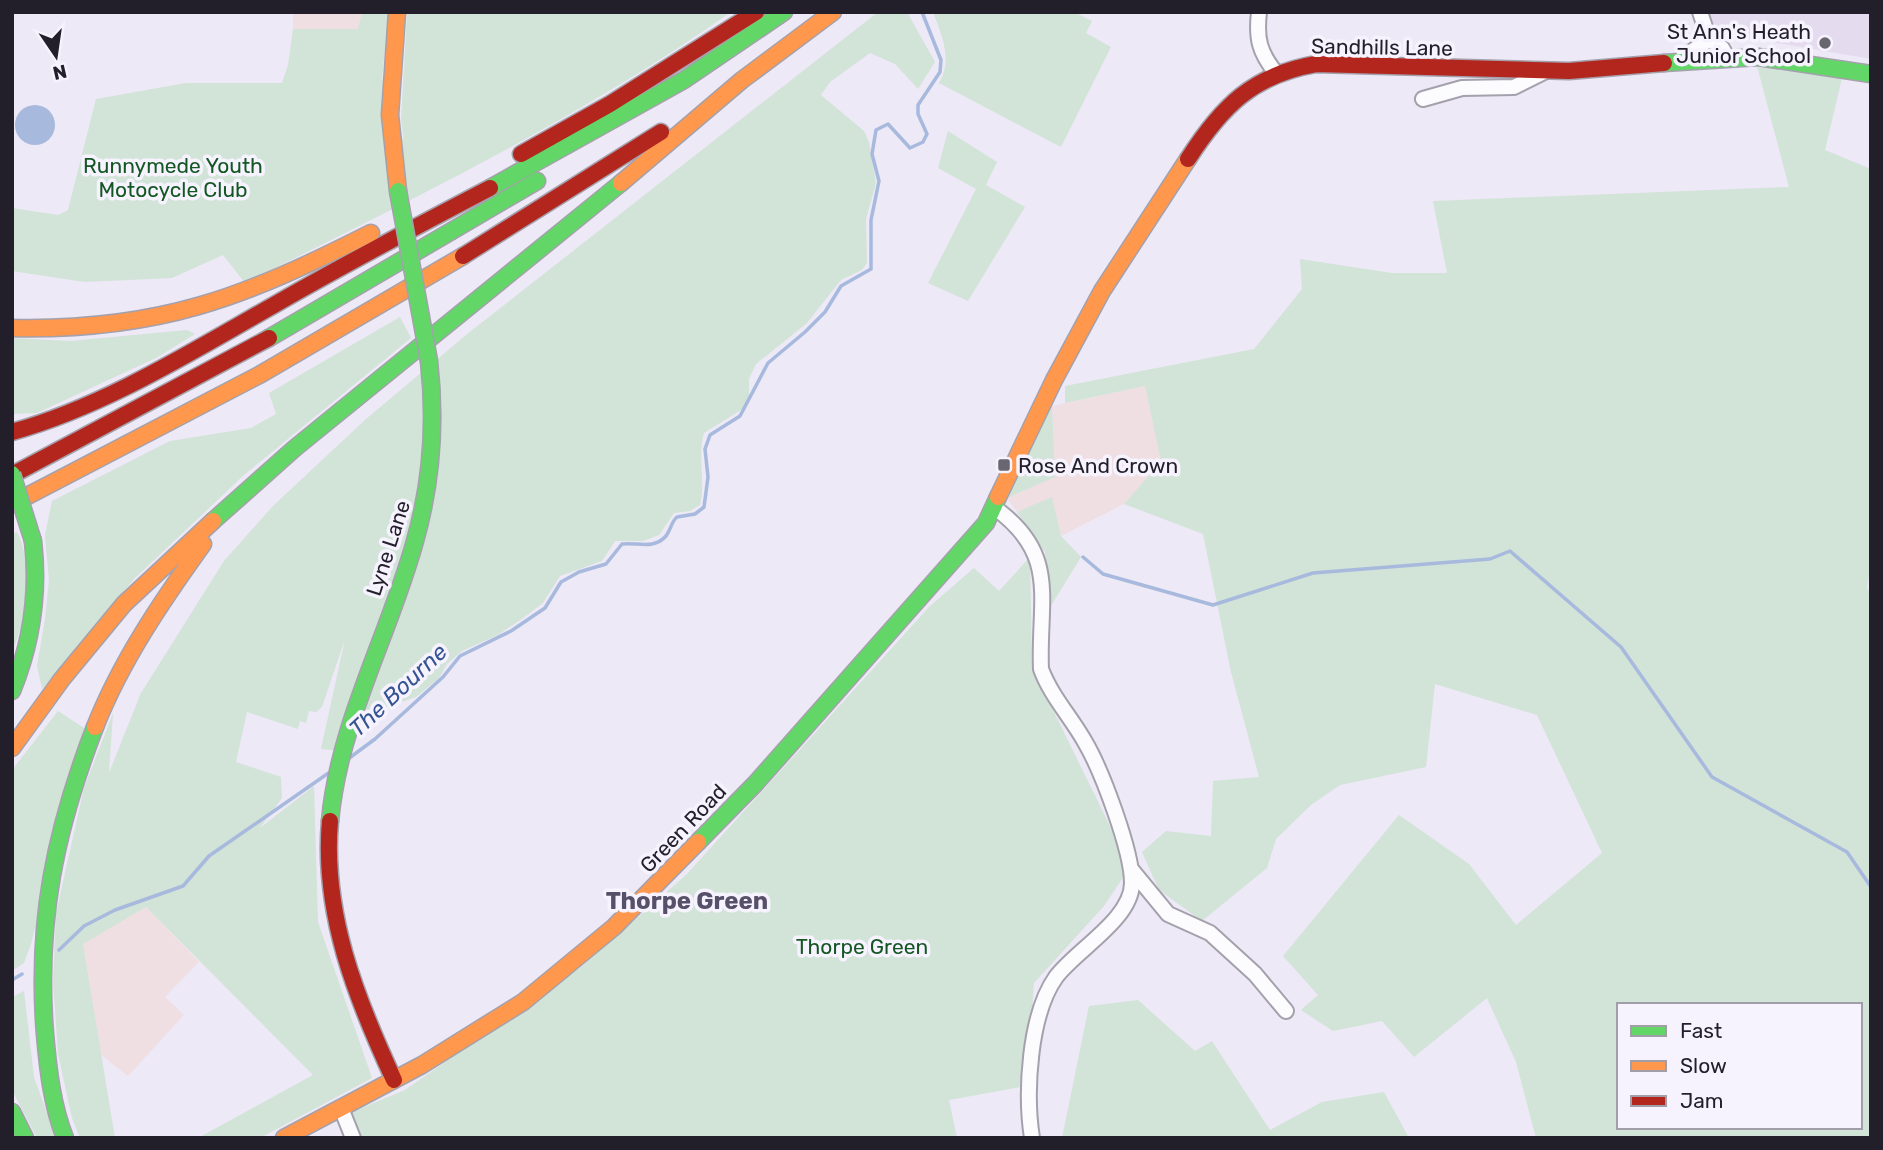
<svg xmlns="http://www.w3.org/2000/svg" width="1883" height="1150" font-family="Rubik,sans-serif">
<rect width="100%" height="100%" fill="#ede9f6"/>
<path fill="#efdfe3" d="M 293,12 L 362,12 L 359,29 L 293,29 Z
M 1145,386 L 1161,463 L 1124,504 L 1061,536 L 1052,498 L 1017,512 L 1007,498 L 1055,477 L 1052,406 Z
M 146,907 L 199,962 L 165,997 L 184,1015 L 128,1076 L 101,1055 L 83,943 Z"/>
<path fill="#e4dcee" d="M 1709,12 L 1871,12 L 1871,59 L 1731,35 L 1712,24 Z"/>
<path fill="#d2e3d8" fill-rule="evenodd" d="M 362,12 L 389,12 L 382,78 L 404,142 L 401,120 L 407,12 L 731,12 C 579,119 411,200 245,283 L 223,255 L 172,278 L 85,282 L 12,271 L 12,208 L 58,215 L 68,210 L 96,99 L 186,83 L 282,83 L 288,65 L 293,29 L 358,29 Z
M 878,12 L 907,12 L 935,62 L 918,89 L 895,64 L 870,53 L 830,82 L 821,95 L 864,131 L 869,142 L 876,183 L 866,219 L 867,263 L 862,270 L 841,280 L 807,323 L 756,364 L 749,379 L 749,398 L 741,410 L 704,433 C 697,456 706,481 700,505 L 690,511 L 674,513 L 659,535 L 643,541 L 615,541 L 602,561 L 560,576 L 543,603 L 523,618 L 498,635 L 462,651 L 447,664 L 439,678 L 416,697 L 381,709 L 377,717 L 342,751 L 321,749 L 345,639 L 322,707 L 316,712 L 309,711 L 306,723 L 300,721 L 298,729 L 247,712 L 236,762 L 281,777 L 282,798 L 260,828 L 314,786 L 318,922 L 372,1078 L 260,1138 L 198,1138 L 313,1075 L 146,907 L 83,944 L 115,1138 L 80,1138 L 72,1118 L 58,1054 L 53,981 L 56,913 L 84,788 L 113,713 L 109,773 L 141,693 L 224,561 L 273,506 L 366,419 L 471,331 Z
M 933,12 L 1074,12 L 1092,21 L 1086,33 L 1111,47 L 1061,147 L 939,83 C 953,60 942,36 933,12 Z
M 1757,66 L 1842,78 L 1825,150 L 1871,169 L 1871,564 L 1867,588 L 1871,593 L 1871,1138 L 1536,1138 L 1516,1062 L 1487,998 L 1414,1057 L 1382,1021 L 1333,1031 L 1301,1010 L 1318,995 L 1283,956 L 1399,815 L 1469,864 L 1516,925 L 1602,853 L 1537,715 L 1435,684 L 1426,767 L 1340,785 L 1311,805 L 1276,839 L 1267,868 L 1202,921 L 1159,890 L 1142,852 L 1166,831 L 1211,836 L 1213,781 L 1259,777 L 1231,672 L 1203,534 L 1124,504 L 1161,462 L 1145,386 L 1065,403 L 1065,386 L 1254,349 L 1302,289 L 1300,259 L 1392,273 L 1447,273 L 1433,201 L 1789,187 ZM 1619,1005 L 1860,1005 L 1860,1127 L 1619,1127 Z
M 948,131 L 997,162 L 986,185 L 1025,207 L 968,301 L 928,283 L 976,189 L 938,168 Z
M 400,317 L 411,338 L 244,475 L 135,578 L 42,689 L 37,666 L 45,619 L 49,580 L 45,535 L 52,501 L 170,441 L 251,428 L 276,414 L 269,393 Z
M 187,330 L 195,334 L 158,357 L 37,413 L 12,414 L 12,338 L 70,341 Z
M 1052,406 L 1055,477 L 1007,498 Z
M 1052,497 L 1061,536 L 1081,557 L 1049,609 L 1045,552 L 1017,512 Z
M 17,532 C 34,565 27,619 12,652 L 12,534 Z
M 1030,557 L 1032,667 L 1130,867 L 1104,906 L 1034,983 L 1027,1086 L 949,1100 L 957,1138 L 356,1138 L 352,1112 L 405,1090 L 580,968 L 687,874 L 930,606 L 974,568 L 999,591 Z
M 58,711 L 84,728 L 31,944 L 24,963 L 12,971 L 12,770 Z
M 24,991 L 34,1077 L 56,1138 L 37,1138 L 12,1090 L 12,997 Z
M 1138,1000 L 1195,1051 L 1212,1041 L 1270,1130 L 1322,1102 L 1384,1092 L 1409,1138 L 1062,1138 L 1089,1006 Z"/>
<path fill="#a8b9de" d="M15 125a20 20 0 1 1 40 0a20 20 0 1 1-40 0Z"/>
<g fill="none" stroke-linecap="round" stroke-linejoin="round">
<path stroke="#a8b9de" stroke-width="3.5" d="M 1083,557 L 1103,574 L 1213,605 L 1313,573 L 1490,559 L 1510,551 L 1621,647 L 1712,777 L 1847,852 L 1871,887
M 348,759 L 375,739 L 443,677 L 460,656 L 511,631 L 545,608 L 561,582 L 579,572 L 606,564 L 622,544 C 637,542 654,550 666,536 C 671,530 671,522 677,517 L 695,514 L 704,507 L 708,477 L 705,449 L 710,435 L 740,416 L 768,363 L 805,332 L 825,312 L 841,286 L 871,269 L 871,220 L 879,181 L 872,154 L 876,130 L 888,124 L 910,148 L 923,142 L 927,134 L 918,114 L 918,105 L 940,72 L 941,60 L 922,12
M 59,950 L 84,926 L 115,910 L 183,886 L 209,856 L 330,772
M 12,980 L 22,974"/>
<g stroke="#a4a1ac" stroke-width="18">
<path id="street" d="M 1259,12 C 1256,38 1259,52 1276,73
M 1700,12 L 1709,39
M 1679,61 L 1709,39 L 1722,48 L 1727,57
M 1423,99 L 1462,88 L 1514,87 L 1544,72
M 995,508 C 1060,555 1038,600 1041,669 C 1051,696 1071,717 1085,742 C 1102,771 1132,851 1132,883 C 1132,919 1076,950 1056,977 C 1029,1015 1025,1093 1032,1138
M 1131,869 L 1168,914 L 1210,933 L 1255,974 L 1286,1011
M 341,1108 L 353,1138"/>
</g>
<g stroke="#a4a1ac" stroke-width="19">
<path id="fast" d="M 1664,63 L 1758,57 L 1871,74
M 490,188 L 684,80 L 784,12
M 269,338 L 537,181
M 213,521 L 295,448 L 621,183
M 12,691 C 32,642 39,594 33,541
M 330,821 C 339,722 389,636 415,541 C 432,481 436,423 429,361
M 698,842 L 755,784 L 986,523 L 998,497
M 12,1112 L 25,1138
M 65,1138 C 52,1105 48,1069 45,1034 C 36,922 55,831 95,727"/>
</g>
<g stroke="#a4a1ac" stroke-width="19">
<path id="slow" d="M 397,12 L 390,115 L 398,191
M 621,183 L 742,80 L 833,12
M 12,328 C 158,331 243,298 371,233
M 998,497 L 1054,380 L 1102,291 L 1188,159
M 12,504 L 261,374 L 463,256
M 95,727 C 121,661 162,601 203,544
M 12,748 L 62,679 L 124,604 L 213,521
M 284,1138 L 422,1065 L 523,1002 L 614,927 L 698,842"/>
</g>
<g stroke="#a4a1ac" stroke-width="19">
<path id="jam" d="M 521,154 L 610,104 L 756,12
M 1188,159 C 1222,106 1253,75 1316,64 L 1569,71 L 1664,63
M 463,256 L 661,132
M 12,432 C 105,406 191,352 274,305 C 345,264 417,226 490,188
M 12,475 L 269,338
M 330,821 C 322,913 356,998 394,1080"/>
</g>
<use href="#street" stroke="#fcfcfe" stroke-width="14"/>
<use href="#fast" stroke="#63d668" stroke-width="16"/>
<use href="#slow" stroke="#ff974d" stroke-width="16"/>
<use href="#jam" stroke="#b3261e" stroke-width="16"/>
<g stroke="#a4a1ac" stroke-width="19" stroke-linecap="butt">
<path id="fast-bridge" d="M 398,191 L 429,361
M 12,474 L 33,541"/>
</g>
<use href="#fast-bridge" stroke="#63d668" stroke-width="16"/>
</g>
<g fill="#696671" stroke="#f6f3ff" stroke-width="2.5">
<circle cx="1825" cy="43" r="7"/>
<rect x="997" y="458" width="14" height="14" rx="3.5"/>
</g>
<g text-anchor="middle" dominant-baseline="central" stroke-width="7" stroke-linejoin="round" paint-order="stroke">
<g font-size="21" fill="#221f2a" stroke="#f6f3ff" text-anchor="end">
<text x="1811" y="31">St Ann's Heath<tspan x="1811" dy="24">Junior School</tspan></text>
<text x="1018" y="465" text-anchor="start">Rose And Crown</text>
</g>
<g font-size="21" fill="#221f2a" stroke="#f6f3ff">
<text transform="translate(1382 47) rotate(1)">Sandhills Lane</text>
<text transform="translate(388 548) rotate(-72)">Lyne Lane</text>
<text transform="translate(683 828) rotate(-46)">Green Road</text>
</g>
<g font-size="21" fill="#145723" stroke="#f6f3ff">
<text x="173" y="165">Runnymede Youth<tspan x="173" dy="24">Motocycle Club</tspan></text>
<text x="862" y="946">Thorpe Green</text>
</g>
<g font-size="23" font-style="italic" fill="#355491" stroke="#f6f3ff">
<text transform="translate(398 690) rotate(-43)">The Bourne</text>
</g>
<g font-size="24" font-weight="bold" fill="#575069" stroke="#f6f3ff">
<text x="687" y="901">Thorpe Green</text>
</g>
</g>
<rect width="1883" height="1150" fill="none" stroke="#221f2a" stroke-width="28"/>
<rect x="1617" y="1003" width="245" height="126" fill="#f6f3ff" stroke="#a19eaa" stroke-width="2"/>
<rect x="1631" y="1026" width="35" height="10" fill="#63d668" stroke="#a19eaa" stroke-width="2"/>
<text x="1680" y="1038" font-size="21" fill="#221f2a">Fast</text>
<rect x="1631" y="1061" width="35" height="10" fill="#ff974d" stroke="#a19eaa" stroke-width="2"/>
<text x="1680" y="1073" font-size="21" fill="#221f2a">Slow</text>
<rect x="1631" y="1096" width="35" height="10" fill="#b3261e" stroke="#a19eaa" stroke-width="2"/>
<text x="1680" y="1108" font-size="21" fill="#221f2a">Jam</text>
<g transform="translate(56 56) rotate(167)" stroke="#f6f3ff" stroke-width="5" paint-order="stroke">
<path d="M0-5L12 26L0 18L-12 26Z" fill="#221f2a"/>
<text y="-10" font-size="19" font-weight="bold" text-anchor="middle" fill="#221f2a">N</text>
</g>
</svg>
